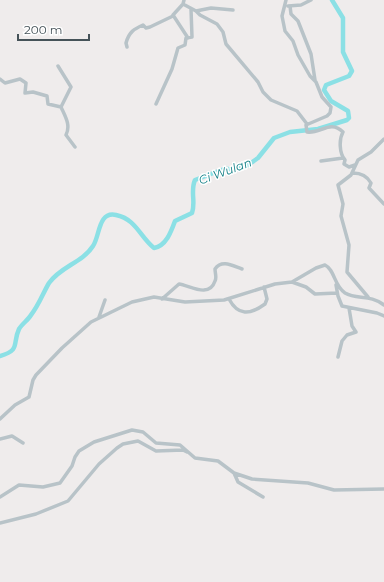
<svg xmlns="http://www.w3.org/2000/svg" width="384" height="582" font-family="Montserrat,sans-serif">
<rect width="100%" height="100%" fill="#efecec"/>
<g fill="none" stroke-linecap="round" stroke-linejoin="round">
<path stroke="#8be0e5" stroke-width="4.5" d="M 0,356 C 21,350 12,344 19,329 C 22,324 28,320 31,315 C 39,305 43,293 49,283 C 61,266 82,263 93,246 C 100,236 98,211 116,215 C 136,219 140,237 154,248 C 166,246 171,232 175,221 L 192,213 C 196,202 190,191 195,180 L 224,169 L 237,169 L 248,165 L 258,158 L 274,138 L 290,132 L 318,129 L 347,120 L 349,118 L 348,111 L 331,101 L 324,90 L 326,85 L 349,76 L 352,71 L 343,52 L 343,18 L 332,0"/>
<path stroke="#b8c3c8" stroke-width="3.5" d="M 184,0 L 183,4 L 196,11 L 200,15 L 217,24 L 223,32 L 226,44 L 258,82 L 263,92 L 271,100 L 297,111 L 307,124
M 286,0 L 282,16 L 285,31 L 293,41 L 298,55 L 310,76 L 316,82 L 322,97 L 331,107 L 330,113 L 327,116 L 306,125 L 307,132 C 321,134 330,119 343,132 C 339,139 339,153 345,160 L 344,164 L 349,167 L 355,165
M 183,4 L 173,15 L 188,38
M 288,6 L 301,5 L 311,0
M 290,6 L 291,14 L 298,21 L 311,54 L 315,80
M 196,11 L 211,8 L 233,10
M 127,47 L 126,43 C 129,32 134,29 143,25 L 146,28 L 150,27 L 173,16
M 58,66 L 71,87 L 61,107
M 0,79 L 5,83 L 20,79 L 26,83 L 25,93 L 33,92 L 47,96 L 48,104 L 61,107 C 65,116 71,125 66,135 L 75,147
M 156,104 L 172,69 L 178,48 L 185,45 L 186,38 L 192,37 L 191,9
M 321,161 L 343,158
M 353,173 C 360,173 367,176 371,183 L 369,188 L 384,204
M 292,282 L 306,287 L 315,294 L 337,293
M 336,285 L 338,296 L 342,306 L 377,313 L 384,316
M 368,297 L 347,272 L 349,245 L 341,216 L 343,204 L 338,185 L 351,175 L 358,160 L 371,152 L 384,139
M 162,299 L 179,284 C 189,285 209,299 215,281 C 217,278 215,273 215,269 C 222,259 233,266 242,269
M 229,299 C 238,316 250,315 265,304 L 267,299 L 264,287
M 99,317 L 105,300
M 338,357 L 342,341 L 347,335 L 356,332 L 352,326 L 349,308
M 0,419 L 15,405 L 29,397 L 33,380 L 36,375 L 62,348 L 91,322 L 132,302 L 154,297 L 185,302 L 224,300 L 275,284 L 292,282 L 316,268 L 325,265 C 335,270 334,286 345,293 C 357,300 370,294 384,305
M 0,439 L 12,436 L 23,443
M 234,473 L 238,482 L 263,497
M 0,497 L 19,485 L 43,487 L 60,483 L 72,466 L 75,457 L 79,451 L 94,442 L 132,430 L 143,432 L 156,443 L 180,445 L 195,458 L 218,461 L 234,473 L 252,479 L 308,483 L 334,490 L 384,489
M 0,523 L 36,514 L 68,501 L 99,464 L 117,448 L 123,444 L 138,441 L 156,451 L 183,450 L 187,452"/>
</g>
<g text-anchor="middle" dominant-baseline="central" stroke-width="3" stroke-linejoin="round" paint-order="stroke">
<g font-size="12" font-style="italic" fill="#148087" stroke="#fff">
<text transform="translate(225 171) rotate(-20)">Ci Wulan</text>
</g>
</g>
<path d="M18 34v6h71v-6" fill="none" stroke="#455258" stroke-width="2"/>
<text x="24" y="34" font-size="12" fill="#455258" stroke="#ffffff" stroke-width="3" paint-order="stroke">200 m</text>
</svg>
